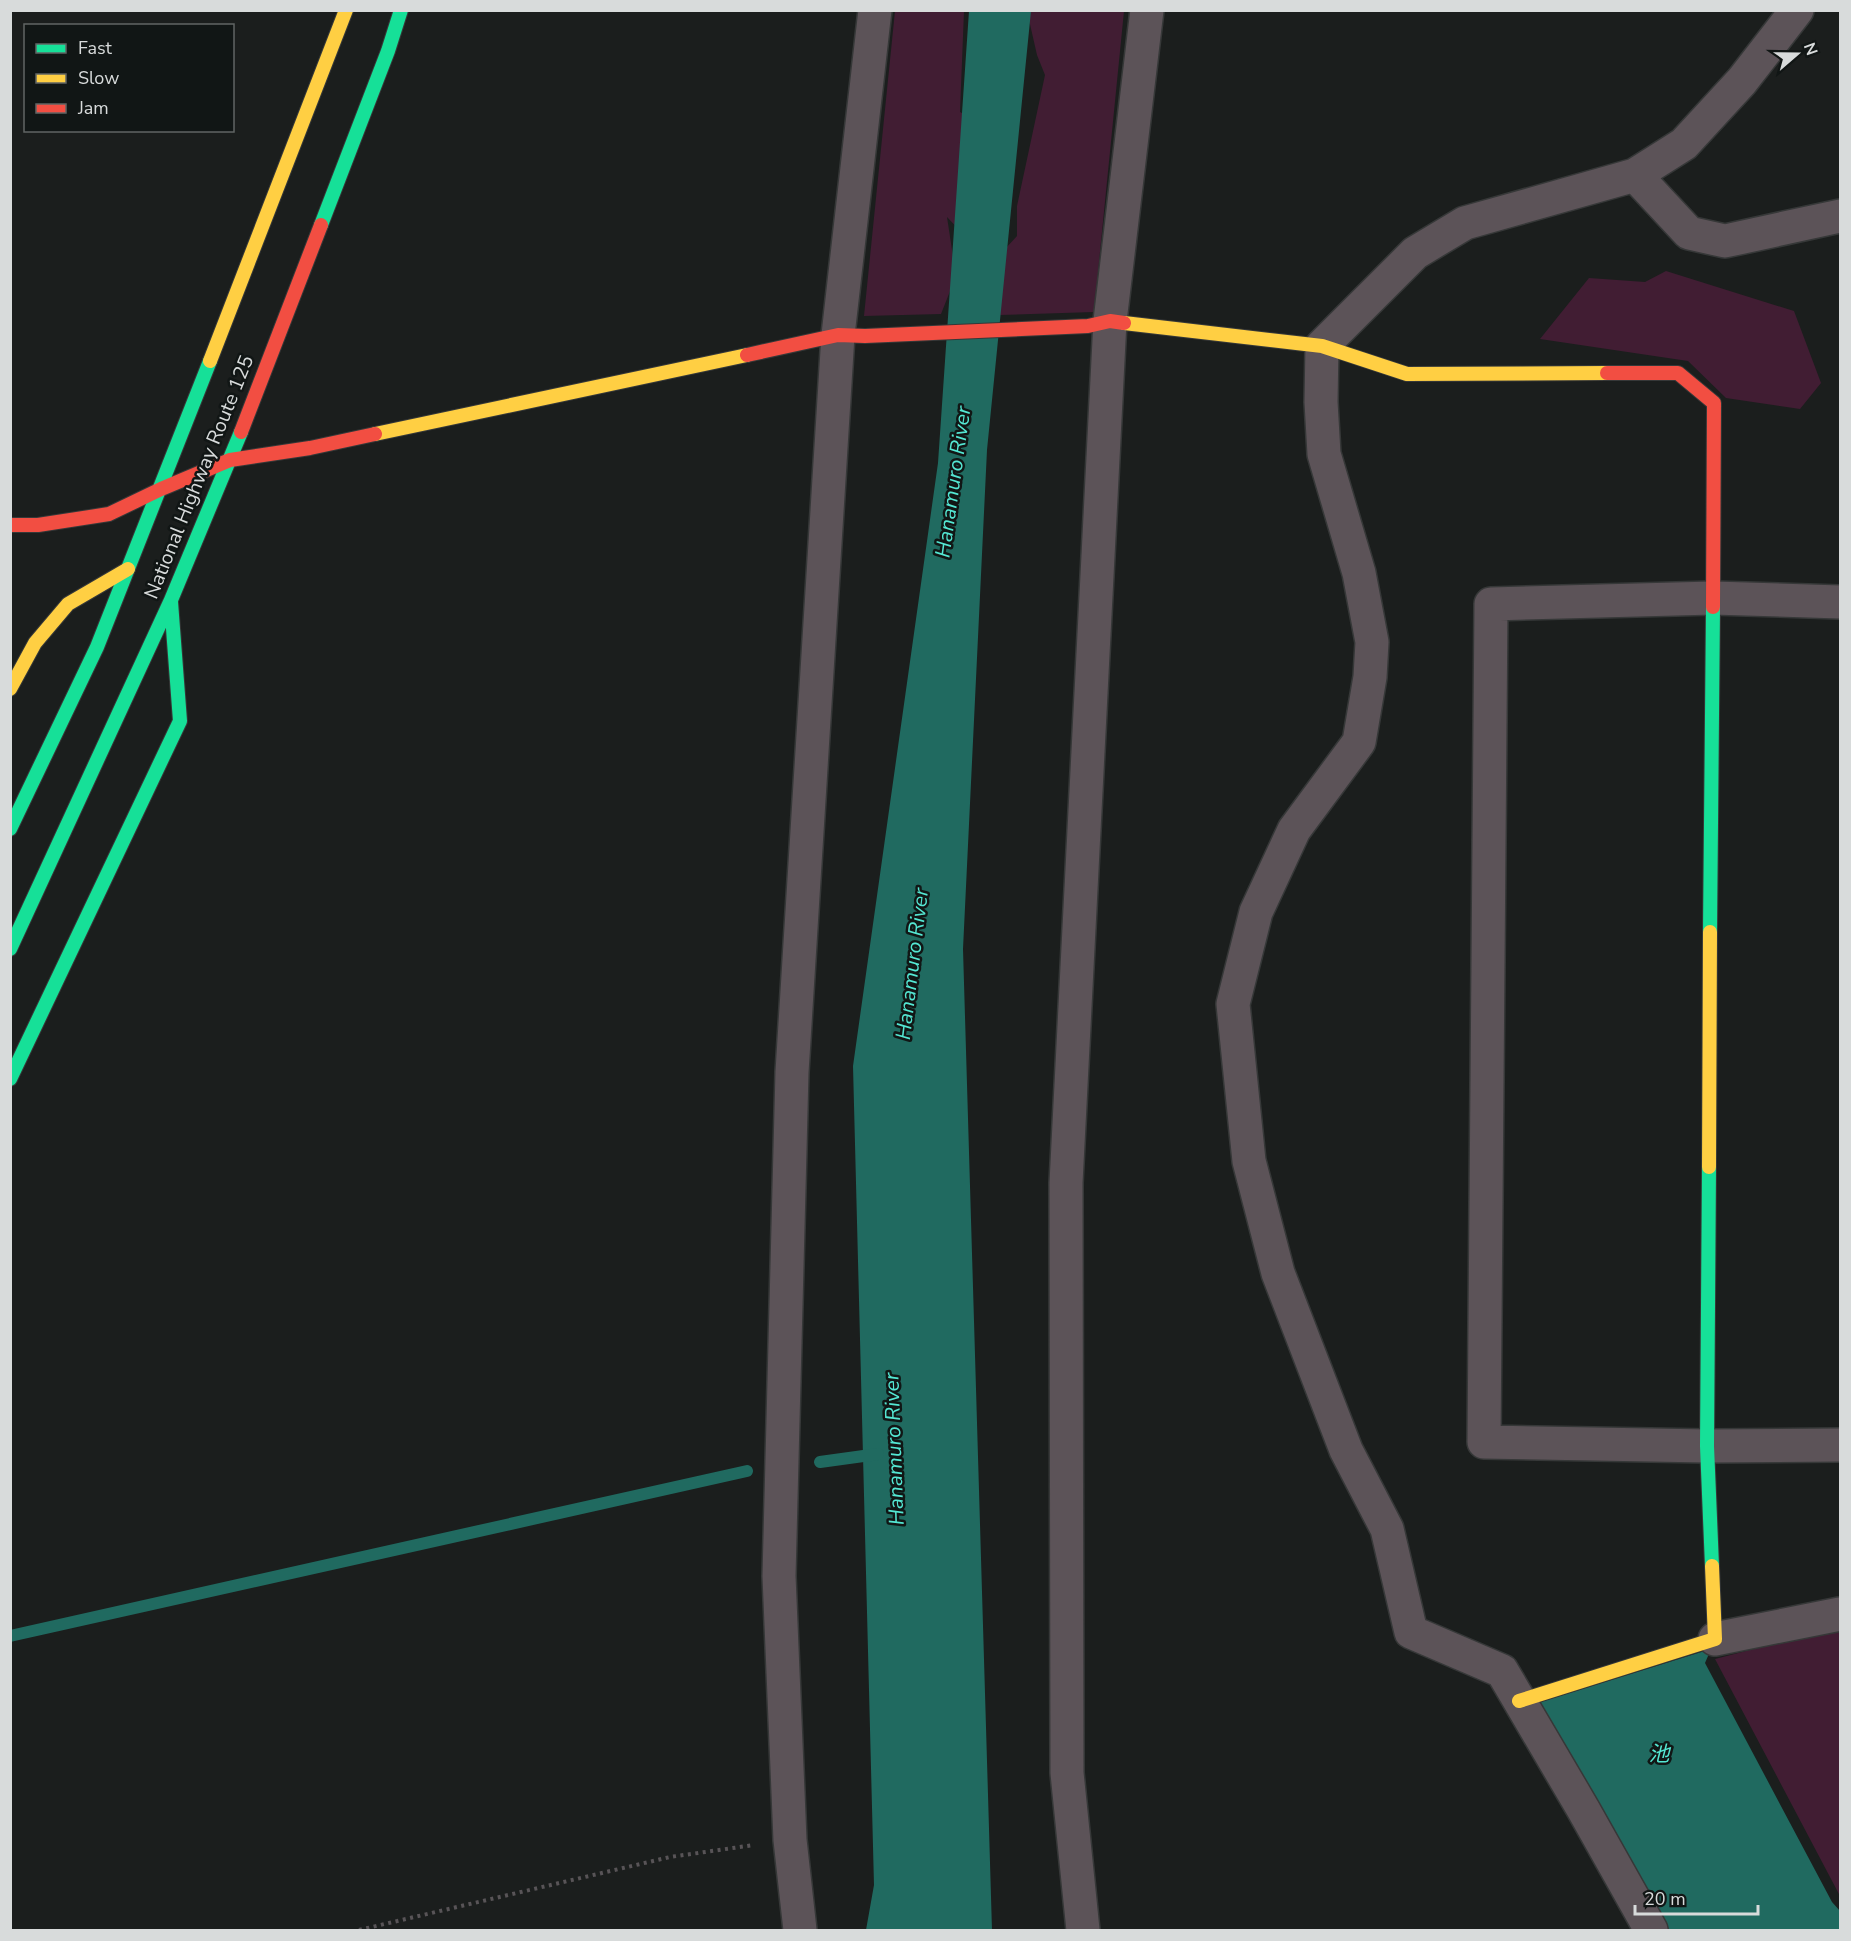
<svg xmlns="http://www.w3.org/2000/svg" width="1851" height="1941" font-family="'Nunito Sans','Noto Sans JP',sans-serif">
<rect width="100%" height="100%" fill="#1b1e1d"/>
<path fill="#411d33" d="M 895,11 L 964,11 L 960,112 L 978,121 L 964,235 L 947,217 L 956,276 L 941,314 L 864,316 Z
M 1027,11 L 1124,11 L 1094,312 L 999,315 L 995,260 L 1017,236 L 1017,206 L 1045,75 L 1037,55 Z
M 1666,271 L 1794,311 L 1821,383 L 1800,409 L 1726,398 L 1688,361 L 1540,339 L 1589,278 L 1645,282 Z
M 1840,1627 L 1840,1896 L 1715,1659 Z"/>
<path fill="#206a60" d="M 969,11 L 1031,11 L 987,450 L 963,949 L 992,1930 L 866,1930 L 874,1885 L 853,1066 L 938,463 Z
M 1711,1649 L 1705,1663 L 1832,1902 L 1840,1911 L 1840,1930 L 1662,1930 L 1531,1705 Z"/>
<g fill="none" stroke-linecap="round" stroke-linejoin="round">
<path stroke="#206a60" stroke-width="12" d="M 820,1462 L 878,1454
M 10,1636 L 747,1471"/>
<g stroke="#363838" stroke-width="36">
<path id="street" d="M 1635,175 L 1689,233 L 1725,241 L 1840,216
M 1840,602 L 1713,598 L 1491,604 L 1484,1442 L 1707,1446 L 1840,1445
M 1715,1639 L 1840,1614
M 800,1930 L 790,1840 L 779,1576 L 792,1072 L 838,335 L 875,10
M 1083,1930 L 1067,1773 L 1066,1183 L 1110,321 L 1147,10
M 1651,1930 L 1583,1809 L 1502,1671 L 1411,1632 L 1387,1529 L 1346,1450 L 1278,1273 L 1249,1161 L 1233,1004 L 1256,912 L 1294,830 L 1359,742 L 1370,677 L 1372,642 L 1359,573 L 1324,454 L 1321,402 L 1322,346 L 1415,253 L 1465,223 L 1635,175 L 1684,144 L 1742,81 L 1797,10"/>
</g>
<g stroke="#363838" stroke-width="16">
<path id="fast" d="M 321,225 L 388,51 L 401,10
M 10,829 L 97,647 L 210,361
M 1710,932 L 1713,607
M 10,949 L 171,600 L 241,432
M 10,1079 L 180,721 L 171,602
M 1709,1167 L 1707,1446 L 1712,1566"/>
</g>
<g stroke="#363838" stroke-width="16">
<path id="slow" d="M 1124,323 L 1322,346 L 1407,374 L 1607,373
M 210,361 L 346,10
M 375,434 L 747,355
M 10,689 L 35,643 L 68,604 L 128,569
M 1709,1167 L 1710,932
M 1519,1701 L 1715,1639 L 1712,1566"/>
</g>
<g stroke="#363838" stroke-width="16">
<path id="jam" d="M 747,355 L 838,335 L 865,336 L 1088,326 L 1110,321 L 1124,323
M 1607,373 L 1678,373 L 1714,403 L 1713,607
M 241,432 L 321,225
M 10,525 L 38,525 L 109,514 L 161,489 L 230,460 L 310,448 L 375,434"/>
</g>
<path stroke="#585457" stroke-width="4" stroke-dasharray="3 4.5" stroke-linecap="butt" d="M 359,1930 L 670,1857 L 754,1845"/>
<use href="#street" stroke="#5c5358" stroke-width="33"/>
<use href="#fast" stroke="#16e098" stroke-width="14"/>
<use href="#slow" stroke="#ffcf43" stroke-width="14"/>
<use href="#jam" stroke="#f24e42" stroke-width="14"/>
</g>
<g text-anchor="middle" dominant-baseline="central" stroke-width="5" stroke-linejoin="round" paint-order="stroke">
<g font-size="20" fill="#d8dbdb" stroke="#111615">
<text transform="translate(199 477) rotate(-68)">National Highway Route 125</text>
</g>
<g font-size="21" font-style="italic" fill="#54e7d3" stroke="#111615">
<text transform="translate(953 482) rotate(-82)">Hanamuro River</text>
<text transform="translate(912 964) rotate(-83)">Hanamuro River</text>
<text transform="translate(894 1449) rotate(-92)">Hanamuro River</text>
<text x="1659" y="1754">池</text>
</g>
</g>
<rect width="1851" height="1941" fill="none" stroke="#d8dbdb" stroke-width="24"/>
<rect x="24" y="24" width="210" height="108" fill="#111615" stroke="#616564" stroke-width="1.5"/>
<rect x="36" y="44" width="30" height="9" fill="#16e098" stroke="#616564" stroke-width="1.5"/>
<text x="78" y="54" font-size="18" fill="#d8dbdb">Fast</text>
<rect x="36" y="74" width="30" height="9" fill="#ffcf43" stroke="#616564" stroke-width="1.5"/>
<text x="78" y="84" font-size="18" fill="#d8dbdb">Slow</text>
<rect x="36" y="104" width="30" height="9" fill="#f24e42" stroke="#616564" stroke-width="1.5"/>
<text x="78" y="114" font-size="18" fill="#d8dbdb">Jam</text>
<g transform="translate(1797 54) rotate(70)" stroke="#111615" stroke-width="4.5" paint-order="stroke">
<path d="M0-4.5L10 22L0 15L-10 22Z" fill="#d8dbdb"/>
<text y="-9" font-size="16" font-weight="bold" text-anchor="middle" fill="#d8dbdb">N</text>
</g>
<path d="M1635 1905v9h123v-9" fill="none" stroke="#d8dbdb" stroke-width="3"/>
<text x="1644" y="1905" font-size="18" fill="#d8dbdb" stroke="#111615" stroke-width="4.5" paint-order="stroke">20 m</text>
</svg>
